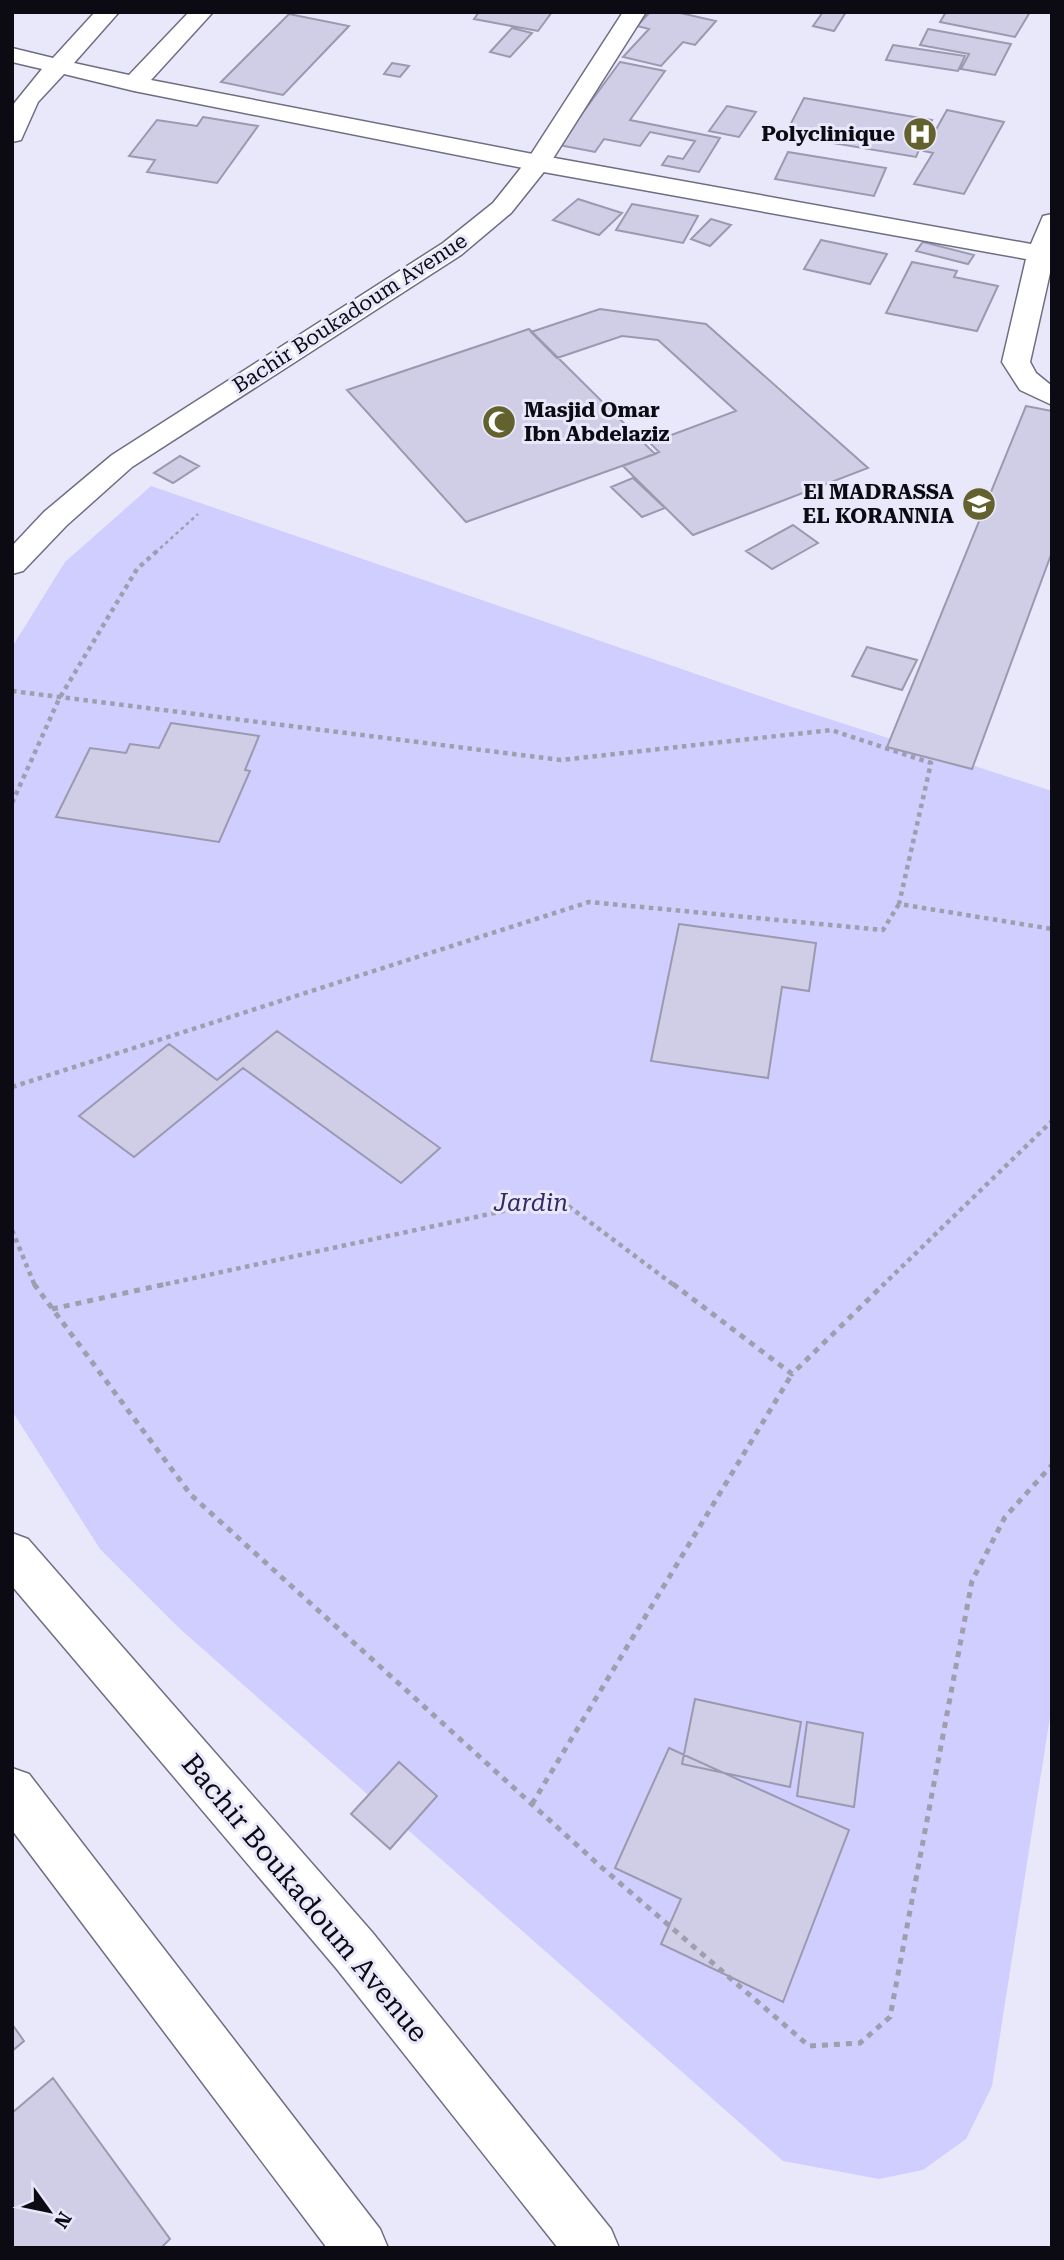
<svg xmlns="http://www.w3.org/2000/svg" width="1064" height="2260" font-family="'Roboto Serif',serif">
<rect width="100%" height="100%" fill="#e9e8fb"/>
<path fill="#d0cdff" d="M 151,486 L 789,706 L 1052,791 L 1052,1704 L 992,2086 L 966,2139 L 923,2170 L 879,2179 L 783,2161 L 179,1628 L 100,1549 L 12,1411 L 12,647 L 65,562 Z"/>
<path fill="#cfcee6" stroke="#9a99b0" stroke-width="2" d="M 479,12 L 552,12 L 538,31 L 474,19 Z
M 650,12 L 676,12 L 716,21 L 695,45 L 683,42 L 661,66 L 623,57 L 649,29 L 637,26 Z
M 823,12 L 846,12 L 834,31 L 813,26 Z
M 946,12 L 964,13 L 1030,12 L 1015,37 L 940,22 Z
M 289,14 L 349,26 L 283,95 L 221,82 Z
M 512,28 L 532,33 L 510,57 L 490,52 Z
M 928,29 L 1011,44 L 995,75 L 961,69 L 969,54 L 920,45 Z
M 893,45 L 965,56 L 958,71 L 886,60 Z
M 620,62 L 665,71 L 630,120 L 720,138 L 699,172 L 662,165 L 668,156 L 683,159 L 695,141 L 650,132 L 640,146 L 604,139 L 595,152 L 559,145 Z
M 392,63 L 409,66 L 400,77 L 384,74 Z
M 804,98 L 932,120 L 916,157 L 785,135 Z
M 727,106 L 756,112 L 739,137 L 709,131 Z
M 947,110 L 1004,122 L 964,194 L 914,184 L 933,153 L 924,151 Z
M 203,117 L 258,126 L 217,183 L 147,172 L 155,160 L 129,156 L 157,120 L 197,126 Z
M 788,152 L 886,168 L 874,196 L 775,179 Z
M 578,199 L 622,213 L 599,235 L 553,220 Z
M 632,204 L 698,216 L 683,243 L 616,230 Z
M 711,219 L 731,225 L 710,246 L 691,239 Z
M 821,240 L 887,254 L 870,284 L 804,269 Z
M 923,242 L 974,255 L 968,264 L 916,251 Z
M 912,262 L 957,271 L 954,277 L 998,286 L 977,331 L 886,313 Z
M 600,309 L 706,324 L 868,468 L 693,535 L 623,466 L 659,452 L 650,443 L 736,411 L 658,340 L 622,336 L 557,358 L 531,332 Z
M 529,329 L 655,454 L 466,522 L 347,390 Z
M 1026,406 L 1052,411 L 1052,552 L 972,769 L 887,747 Z
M 180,456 L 199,466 L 173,483 L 154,473 Z
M 633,478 L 665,508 L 642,517 L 611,487 Z
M 793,525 L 818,543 L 772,569 L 746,551 Z
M 867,647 L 917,660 L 902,690 L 852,676 Z
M 171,723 L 259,736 L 245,770 L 250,771 L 219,842 L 56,817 L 90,748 L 126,753 L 130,744 L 159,748 Z
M 679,924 L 816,943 L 809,991 L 782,987 L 768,1078 L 651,1061 Z
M 277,1031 L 440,1148 L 401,1183 L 243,1068 L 134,1157 L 79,1116 L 169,1044 L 217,1080 Z
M 695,1699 L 801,1722 L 790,1787 L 682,1764 Z
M 807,1722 L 863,1733 L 854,1807 L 797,1796 Z
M 669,1748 L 849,1830 L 783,2002 L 661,1944 L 681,1899 L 615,1868 Z
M 399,1762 L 437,1796 L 390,1849 L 351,1814 Z
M 12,2024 L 24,2041 L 12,2051 Z
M 53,2078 L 170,2239 L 161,2248 L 12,2248 L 12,2113 Z"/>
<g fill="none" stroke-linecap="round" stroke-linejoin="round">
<g stroke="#6e6d82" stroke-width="3">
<path id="minor" d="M 95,12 L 119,12 L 74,63 L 129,75 L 189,12 L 213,12 L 151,80 L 538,155 L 1031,244 L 1043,216 L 1052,214 L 1052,264 L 1030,362 L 1036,373 L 1052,386 L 1052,405 L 1020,390 L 1002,362 L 1026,259 L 538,171 L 134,91 L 64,74 L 38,102 L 21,140 L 12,142 L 12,106 L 42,69 L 12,62 L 12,48 L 53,58 Z
M 12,1768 L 29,1774 L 380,2229 L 388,2248 L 327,2248 L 12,1830 Z"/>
</g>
<g stroke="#6e6d82" stroke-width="3">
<path id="tertiary" d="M 623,12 L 646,12 L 547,168 L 511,213 L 461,255 L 132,467 L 66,526 L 23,571 L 12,574 L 12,546 L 44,512 L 112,455 L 443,243 L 493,203 L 528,159 Z
M 12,1533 L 28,1539 L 372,1932 L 611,2229 L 619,2248 L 558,2248 L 336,1968 L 12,1586 Z"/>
</g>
<path stroke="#9f9ead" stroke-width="2.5" stroke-dasharray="3.5 3.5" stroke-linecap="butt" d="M 155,553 L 198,514"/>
<path stroke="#9f9ead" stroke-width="4.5" stroke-dasharray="4.5 4.5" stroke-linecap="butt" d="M 12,691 L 561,760 L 831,730 L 931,763 L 899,904 L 1052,929
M 12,803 L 59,699 L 137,569 L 157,551
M 12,1087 L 589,902 L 883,930 L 899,904
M 12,1230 L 35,1286
M 157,1286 L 559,1199 L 675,1286
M 882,1286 L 1052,1121"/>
<path stroke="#9f9ead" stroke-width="5" stroke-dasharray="6 6" stroke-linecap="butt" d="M 34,1284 L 191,1495 L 600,1866 L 809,2046 L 860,2043 L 890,2017 L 972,1581 L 1005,1517 L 1052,1465
M 673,1284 L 792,1374 L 884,1284
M 52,1309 L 166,1284
M 532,1804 L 792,1374"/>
<use href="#minor" fill="#fff" fill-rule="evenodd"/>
<use href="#tertiary" fill="#fff" fill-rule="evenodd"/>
</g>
<defs>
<g id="hospital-disc" transform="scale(1.75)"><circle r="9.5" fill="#63622f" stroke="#e9e8fb"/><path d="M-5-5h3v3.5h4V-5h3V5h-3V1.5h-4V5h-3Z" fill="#fff"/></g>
<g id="mosque-disc" transform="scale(1.75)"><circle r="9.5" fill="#63622f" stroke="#e9e8fb"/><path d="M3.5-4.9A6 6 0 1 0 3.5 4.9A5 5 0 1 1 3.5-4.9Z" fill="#fff"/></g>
<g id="school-disc" transform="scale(1.75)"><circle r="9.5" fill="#63622f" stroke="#e9e8fb"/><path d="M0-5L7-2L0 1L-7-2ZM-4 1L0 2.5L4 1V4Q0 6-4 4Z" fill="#fff"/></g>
</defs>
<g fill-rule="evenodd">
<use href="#hospital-disc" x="920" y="134"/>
<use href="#mosque-disc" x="499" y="422"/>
<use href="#school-disc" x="979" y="504"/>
</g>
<g text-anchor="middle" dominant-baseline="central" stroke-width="6" stroke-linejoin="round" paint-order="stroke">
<g font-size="21" font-weight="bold" fill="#0c0b13" stroke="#e9e8fb" text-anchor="end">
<text x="895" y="134">Polyclinique</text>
<text x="524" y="410" text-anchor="start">Masjid Omar<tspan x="524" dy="24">Ibn Abdelaziz</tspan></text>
<text x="954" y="492">El MADRASSA<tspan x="954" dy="24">EL KORANNIA</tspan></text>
</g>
<g font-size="21" fill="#0c0b13" stroke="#e9e8fb">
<text transform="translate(350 313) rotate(-33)">Bachir Boukadoum Avenue</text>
</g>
<g font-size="24" font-style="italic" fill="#342868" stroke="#e9e8fb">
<text x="531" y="1203">Jardin</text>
</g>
<g font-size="28" fill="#0c0b13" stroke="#e9e8fb">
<text transform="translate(305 1898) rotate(50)">Bachir Boukadoum Avenue</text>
</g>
</g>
<rect width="1064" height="2260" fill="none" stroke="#0c0b13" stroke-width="28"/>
<g transform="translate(49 2211) rotate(123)" stroke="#e9e8fb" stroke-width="5" paint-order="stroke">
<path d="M0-5L12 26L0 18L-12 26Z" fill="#0c0b13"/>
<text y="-10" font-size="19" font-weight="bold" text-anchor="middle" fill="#0c0b13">N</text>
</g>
</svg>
